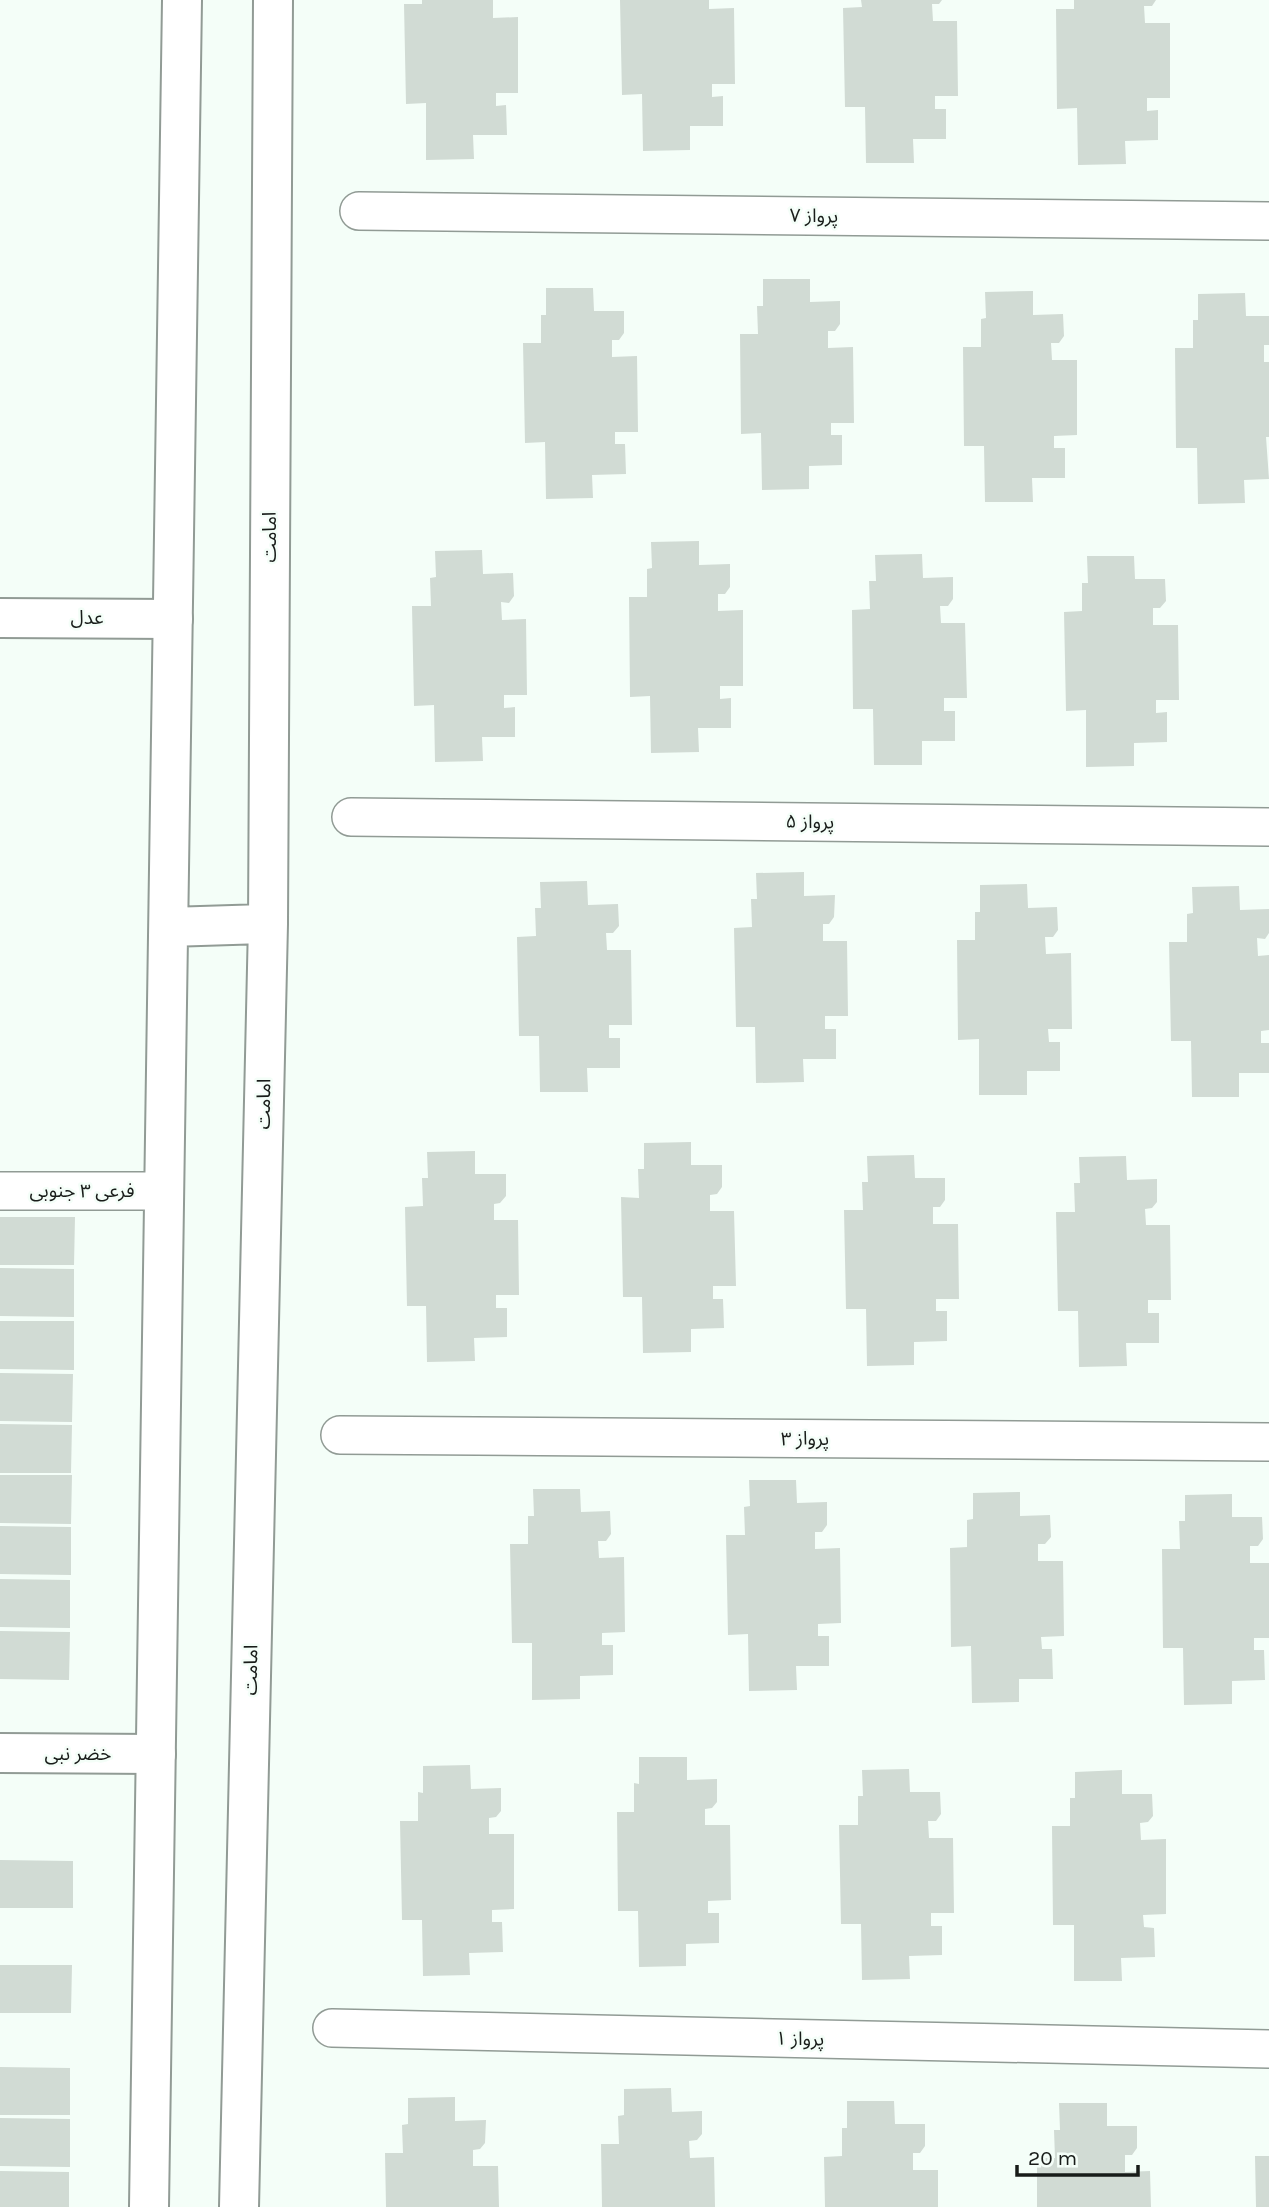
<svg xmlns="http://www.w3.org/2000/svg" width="1269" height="2207" font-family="Karla,'Noto Sans Arabic',sans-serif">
<rect width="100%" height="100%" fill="#f4fef8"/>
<path fill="#d1dbd4" d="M 422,0 L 493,0 L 493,18 L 518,17 L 518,93 L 496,93 L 496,106 L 506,105 L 507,135 L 473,135 L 474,159 L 426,160 L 426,103 L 406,104 L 404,4 L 422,4 Z
M 620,0 L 709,0 L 709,9 L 734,8 L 735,84 L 712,84 L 712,97 L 723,96 L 723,126 L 690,126 L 690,150 L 643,151 L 642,94 L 622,95 Z
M 861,0 L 942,0 L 939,4 L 932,4 L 933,21 L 957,21 L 958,96 L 935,96 L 935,109 L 946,109 L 946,139 L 913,139 L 914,163 L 866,163 L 865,107 L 845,107 L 843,8 L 862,7 Z
M 1074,0 L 1156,0 L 1152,6 L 1144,6 L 1145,23 L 1170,23 L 1170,98 L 1147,98 L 1147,111 L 1158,110 L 1158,140 L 1125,141 L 1126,164 L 1078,165 L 1077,108 L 1057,109 L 1056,9 L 1074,9 Z
M 763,279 L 810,279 L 810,302 L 840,301 L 840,324 L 835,331 L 828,331 L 828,348 L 853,347 L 854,423 L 831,423 L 831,435 L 842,435 L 842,465 L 809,466 L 809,489 L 762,490 L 761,433 L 741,434 L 740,334 L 758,334 L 757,306 L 763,306 Z
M 546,288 L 593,288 L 594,311 L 624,311 L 624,333 L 619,340 L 612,340 L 612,357 L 637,356 L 638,432 L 615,432 L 615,444 L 625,444 L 626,474 L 592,475 L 593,498 L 546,499 L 545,442 L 525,443 L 523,343 L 541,343 L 541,315 L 546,315 Z
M 1033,291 L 1033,315 L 1063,314 L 1064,336 L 1059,343 L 1051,343 L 1052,360 L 1077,360 L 1077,435 L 1054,436 L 1054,448 L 1065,448 L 1065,478 L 1032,478 L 1033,502 L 985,502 L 984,446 L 964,446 L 963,347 L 981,347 L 981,319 L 986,318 L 985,292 Z
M 1245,293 L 1246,316 L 1269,316 L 1269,345 L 1264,345 L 1264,362 L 1269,362 L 1269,437 L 1266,437 L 1269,479 L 1244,480 L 1245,503 L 1198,504 L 1197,448 L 1176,448 L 1175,348 L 1193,348 L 1193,320 L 1198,320 L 1198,294 Z
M 699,541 L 699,565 L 730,564 L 730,587 L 725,594 L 718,594 L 718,611 L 743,610 L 743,686 L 720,686 L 720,699 L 731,698 L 731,728 L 698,728 L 699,752 L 651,753 L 650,696 L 630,697 L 629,597 L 647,597 L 647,569 L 652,568 L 651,542 Z
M 482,550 L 483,574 L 513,573 L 514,596 L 509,603 L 501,602 L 502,620 L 526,619 L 527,695 L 504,695 L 504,708 L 515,707 L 515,737 L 482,737 L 483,761 L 435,762 L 434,705 L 414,706 L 412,606 L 431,606 L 430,578 L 436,577 L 435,551 Z
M 922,554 L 923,578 L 953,577 L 953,599 L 948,606 L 940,606 L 941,623 L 965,623 L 967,698 L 944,698 L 944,711 L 955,711 L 955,741 L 922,741 L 922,765 L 874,765 L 873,709 L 853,709 L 852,610 L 870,609 L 869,581 L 876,581 L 875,555 Z
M 1087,556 L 1134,556 L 1135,579 L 1165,579 L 1166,601 L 1160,608 L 1153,608 L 1153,625 L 1178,625 L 1179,700 L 1156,700 L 1156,713 L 1167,712 L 1167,742 L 1134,743 L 1134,766 L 1086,767 L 1086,710 L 1066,711 L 1064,612 L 1082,611 L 1082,583 L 1088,583 Z
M 804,872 L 804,896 L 835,895 L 834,917 L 829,924 L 823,924 L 823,941 L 847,941 L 848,1016 L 825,1016 L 825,1029 L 836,1029 L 836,1059 L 803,1059 L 804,1082 L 756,1083 L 755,1027 L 736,1027 L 734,928 L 752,927 L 751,899 L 757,899 L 756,873 Z
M 587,881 L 588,905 L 618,904 L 619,926 L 613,933 L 606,933 L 607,950 L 631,950 L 632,1025 L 609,1025 L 609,1038 L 620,1038 L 620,1068 L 587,1068 L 588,1092 L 540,1092 L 539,1036 L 519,1036 L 517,937 L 536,936 L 535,908 L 541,908 L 540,882 Z
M 1027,884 L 1028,908 L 1057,907 L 1058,930 L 1053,937 L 1045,937 L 1046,954 L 1071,953 L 1072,1029 L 1048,1029 L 1049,1042 L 1060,1042 L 1060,1071 L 1027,1071 L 1027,1095 L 979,1095 L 979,1039 L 958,1040 L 957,940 L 975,940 L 975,912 L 980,912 L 980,885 Z
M 1239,886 L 1240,910 L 1269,909 L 1269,933 L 1265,939 L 1257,938 L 1258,956 L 1269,955 L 1269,1030 L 1261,1031 L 1261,1043 L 1269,1043 L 1269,1073 L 1239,1073 L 1239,1097 L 1192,1097 L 1191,1041 L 1171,1041 L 1169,942 L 1187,942 L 1187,914 L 1193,913 L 1192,887 Z
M 691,1142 L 691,1165 L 722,1165 L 722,1187 L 717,1194 L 710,1195 L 710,1211 L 734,1211 L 736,1286 L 713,1286 L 713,1299 L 723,1299 L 724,1328 L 691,1329 L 691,1352 L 643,1353 L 642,1297 L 623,1297 L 621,1197 L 639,1198 L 638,1169 L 644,1169 L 644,1143 Z
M 475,1151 L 475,1174 L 506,1174 L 506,1196 L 500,1203 L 494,1204 L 494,1220 L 518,1220 L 519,1295 L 496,1295 L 496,1308 L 507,1308 L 507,1337 L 474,1338 L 475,1361 L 427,1362 L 426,1306 L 407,1306 L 405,1207 L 423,1206 L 422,1178 L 428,1178 L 427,1152 Z
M 914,1155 L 915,1178 L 945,1178 L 945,1200 L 940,1207 L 933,1207 L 933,1224 L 958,1224 L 959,1299 L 936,1299 L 936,1311 L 947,1311 L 947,1341 L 914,1342 L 914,1365 L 867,1366 L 866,1309 L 846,1309 L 844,1210 L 863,1210 L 862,1182 L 868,1182 L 867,1156 Z
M 1126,1156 L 1127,1180 L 1157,1179 L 1157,1202 L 1152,1208 L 1145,1209 L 1146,1225 L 1170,1225 L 1171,1300 L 1148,1300 L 1148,1313 L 1159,1313 L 1159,1343 L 1126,1343 L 1127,1366 L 1079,1367 L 1078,1311 L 1058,1311 L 1056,1212 L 1075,1212 L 1074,1183 L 1080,1183 L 1079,1157 Z
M 0,1217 L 75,1217 L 74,1265 L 0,1265 Z
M 0,1268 L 74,1269 L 74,1317 L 0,1316 Z
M 0,1321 L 74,1321 L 74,1370 L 0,1369 Z
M 0,1373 L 73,1374 L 72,1422 L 0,1421 Z
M 0,1424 L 72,1425 L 71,1473 L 0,1473 Z
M 0,1475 L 72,1475 L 71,1524 L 0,1523 Z
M 749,1480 L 796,1480 L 797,1503 L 827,1502 L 827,1525 L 822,1532 L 815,1532 L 815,1549 L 840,1548 L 841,1623 L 818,1624 L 818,1636 L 829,1636 L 829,1666 L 796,1666 L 797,1690 L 749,1691 L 748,1634 L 728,1635 L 726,1535 L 745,1535 L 744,1507 L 750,1506 Z
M 533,1489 L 580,1489 L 581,1512 L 610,1511 L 611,1534 L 606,1541 L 598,1541 L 599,1558 L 624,1557 L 625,1632 L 602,1633 L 602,1645 L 613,1645 L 613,1675 L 580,1676 L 580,1699 L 532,1700 L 532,1643 L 512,1643 L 510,1544 L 528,1544 L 528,1516 L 534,1516 Z
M 1020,1492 L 1020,1516 L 1050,1515 L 1051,1537 L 1045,1544 L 1038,1544 L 1038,1561 L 1063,1561 L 1064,1636 L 1041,1637 L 1042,1649 L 1052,1649 L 1053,1679 L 1019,1679 L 1019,1702 L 972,1703 L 971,1646 L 951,1647 L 950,1548 L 967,1547 L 967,1520 L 973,1519 L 973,1493 Z
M 1232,1494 L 1232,1517 L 1262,1517 L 1263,1539 L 1258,1546 L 1250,1546 L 1250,1563 L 1269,1563 L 1269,1638 L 1254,1638 L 1254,1650 L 1264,1650 L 1265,1680 L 1232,1681 L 1232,1704 L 1184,1705 L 1183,1648 L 1163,1648 L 1162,1549 L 1180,1549 L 1179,1521 L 1185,1521 L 1185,1495 Z
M 0,1526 L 71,1527 L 71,1575 L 0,1574 Z
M 0,1579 L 70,1580 L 70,1628 L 0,1627 Z
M 0,1631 L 70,1632 L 69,1680 L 0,1679 Z
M 639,1757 L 687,1757 L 687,1780 L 717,1779 L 717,1802 L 712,1808 L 705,1809 L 705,1825 L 730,1825 L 731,1900 L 708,1901 L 708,1913 L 719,1913 L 719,1943 L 686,1944 L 686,1966 L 639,1967 L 638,1911 L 618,1911 L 617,1812 L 634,1812 L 634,1783 L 639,1784 Z
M 470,1765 L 471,1789 L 501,1788 L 501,1811 L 496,1817 L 489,1818 L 489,1834 L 514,1834 L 514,1909 L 492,1910 L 492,1922 L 502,1922 L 503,1952 L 469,1953 L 470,1975 L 423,1976 L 422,1920 L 402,1920 L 400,1821 L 418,1821 L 418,1792 L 423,1793 L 423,1766 Z
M 909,1769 L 910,1792 L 940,1792 L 941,1814 L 936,1821 L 928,1821 L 929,1838 L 953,1838 L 954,1913 L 931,1913 L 931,1926 L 942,1926 L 942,1955 L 909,1956 L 910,1979 L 862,1980 L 861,1924 L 841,1924 L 839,1825 L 858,1825 L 858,1796 L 863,1796 L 862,1770 Z
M 1122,1770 L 1122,1794 L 1152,1794 L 1153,1816 L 1148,1822 L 1140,1823 L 1141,1840 L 1166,1839 L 1166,1914 L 1143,1915 L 1144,1927 L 1154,1928 L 1155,1957 L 1121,1958 L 1122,1981 L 1074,1981 L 1074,1925 L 1053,1925 L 1052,1826 L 1070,1826 L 1070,1798 L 1075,1798 L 1075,1772 Z
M 0,1860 L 73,1861 L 73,1908 L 0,1908 Z
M 0,1965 L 72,1965 L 71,2013 L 0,2013 Z
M 0,2067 L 70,2068 L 70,2115 L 0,2115 Z
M 671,2088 L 672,2112 L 702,2111 L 702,2134 L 697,2140 L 689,2141 L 690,2158 L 714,2157 L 715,2207 L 602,2207 L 601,2144 L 619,2144 L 618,2116 L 624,2115 L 624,2089 Z
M 455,2097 L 455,2121 L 486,2120 L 485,2143 L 480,2149 L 473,2150 L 473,2166 L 498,2166 L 499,2207 L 386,2207 L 385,2153 L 403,2153 L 402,2125 L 408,2124 L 408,2098 Z
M 847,2101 L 894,2101 L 895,2124 L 925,2124 L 925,2146 L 920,2153 L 913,2153 L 913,2170 L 938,2170 L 938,2207 L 825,2207 L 824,2157 L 842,2156 L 842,2128 L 847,2128 Z
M 1059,2103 L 1107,2103 L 1107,2126 L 1137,2126 L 1137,2148 L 1132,2155 L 1125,2155 L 1125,2172 L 1150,2171 L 1151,2207 L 1037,2207 L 1037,2158 L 1055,2158 L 1054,2130 L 1060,2130 Z
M 0,2118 L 70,2119 L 70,2167 L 0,2166 Z
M 1255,2156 L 1269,2156 L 1269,2207 L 1256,2207 Z
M 0,2171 L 69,2172 L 69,2207 L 0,2207 Z"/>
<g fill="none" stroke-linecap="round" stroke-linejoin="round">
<g stroke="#919b95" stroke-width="40">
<path id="minor" d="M 359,211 L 1269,221
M 351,817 L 1269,827
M 0,1191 L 164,1191
M 340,1435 L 1269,1442
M 332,2028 L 1269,2049"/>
</g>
<g stroke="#919b95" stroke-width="42">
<path id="tertiary" d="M 0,618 L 173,619
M 0,1753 L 156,1754"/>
</g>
<g stroke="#919b95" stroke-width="42">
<path id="secondary" d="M 169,927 L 268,924
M 149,2207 L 182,0
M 239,2207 L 268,924 L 273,0"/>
</g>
<use href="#minor" stroke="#fff" stroke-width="37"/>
<use href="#tertiary" stroke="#fff" stroke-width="38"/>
<use href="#secondary" stroke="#fff" stroke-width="38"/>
</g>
<g text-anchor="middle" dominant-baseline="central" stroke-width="5" stroke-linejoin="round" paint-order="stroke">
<g font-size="19" fill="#181c19" stroke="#f4fef8">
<text transform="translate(814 216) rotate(1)">پرواز ۷</text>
<text transform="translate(270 537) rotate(-90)">امامت</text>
<text x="87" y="618">عدل</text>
<text transform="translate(810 822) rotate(1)">پرواز ۵</text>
<text transform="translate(264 1104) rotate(-89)">امامت</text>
<text x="82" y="1191">فرعی ۳ جنوبی</text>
<text x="805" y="1439">پرواز ۳</text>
<text transform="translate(251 1670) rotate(-89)">امامت</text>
<text x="78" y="1754">خضر نبی</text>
<text transform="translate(800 2039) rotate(1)">پرواز ۱</text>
</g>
</g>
<path d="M1017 2165v10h121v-10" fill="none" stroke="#181c19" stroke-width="3.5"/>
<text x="1028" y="2165" font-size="21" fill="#181c19" stroke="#f4fef8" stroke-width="5" paint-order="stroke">20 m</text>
</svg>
